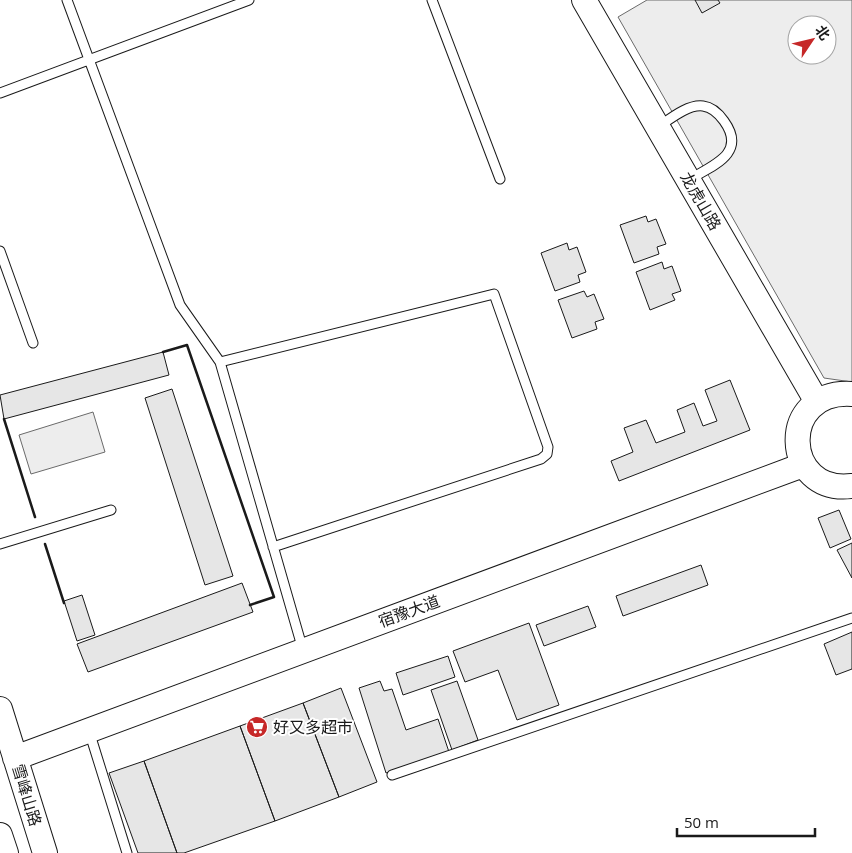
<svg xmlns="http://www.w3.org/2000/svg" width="852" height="853" font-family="'Open Sans','Noto Sans SC',sans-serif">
<rect width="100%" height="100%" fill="#fff"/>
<path fill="#ededed" stroke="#6a6a6a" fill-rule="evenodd" d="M 647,0 L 852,0 L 852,382 L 824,378 L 618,17 ZM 797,25 L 827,25 L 827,55 L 797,55 Z
M 93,412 L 105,452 L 31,474 L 19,435 Z"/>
<path fill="#e6e6e6" stroke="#1a1a1a" d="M 695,0 L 718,0 L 720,3 L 702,13 Z
M 646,216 L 648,222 L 656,219 L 666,244 L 657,247 L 659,254 L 634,263 L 620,225 Z
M 567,243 L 569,250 L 577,247 L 586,272 L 578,275 L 580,282 L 555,291 L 541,253 Z
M 662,262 L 664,269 L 672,266 L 681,291 L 672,294 L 675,300 L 650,310 L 636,272 Z
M 584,291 L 587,297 L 594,294 L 604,319 L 595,322 L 597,329 L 572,338 L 558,300 Z
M 163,352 L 169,375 L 4,419 L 0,395 Z
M 730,380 L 750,430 L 619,481 L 611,461 L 633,452 L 624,428 L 646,420 L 656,443 L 685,432 L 677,410 L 694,403 L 703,426 L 717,421 L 705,390 Z
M 172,389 L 233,576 L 205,585 L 145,398 Z
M 839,510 L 851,539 L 830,548 L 818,518 Z
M 852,543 L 852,578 L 837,550 Z
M 701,565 L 708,585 L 623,616 L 616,596 Z
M 242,583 L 253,612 L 88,672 L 77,644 Z
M 82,595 L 95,635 L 77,641 L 64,601 Z
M 588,606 L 596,627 L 544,646 L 536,625 Z
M 529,623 L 559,705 L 517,720 L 498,670 L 465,682 L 453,651 Z
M 852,632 L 852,669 L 836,675 L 824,644 Z
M 448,656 L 455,677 L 403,695 L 396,673 Z
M 380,681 L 384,691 L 392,689 L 406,730 L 438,719 L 449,752 L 386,773 L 359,688 Z
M 457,681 L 478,740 L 452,750 L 431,690 Z
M 341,688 L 377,782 L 339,797 L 303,703 Z
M 303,703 L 339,797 L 275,821 L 240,726 Z
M 240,726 L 275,821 L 184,853 L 177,853 L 144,761 Z
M 144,761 L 177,853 L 138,853 L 109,773 Z"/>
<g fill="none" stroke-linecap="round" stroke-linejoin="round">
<g stroke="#1a1a1a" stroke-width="11">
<path id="lane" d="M 67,0 L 180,305 L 220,362
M 432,0 L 500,179
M 0,93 L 249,0
M 658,127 C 670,119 688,104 703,106 C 712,107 719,114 724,121 C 747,153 714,165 690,179
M 0,251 L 33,343
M 0,544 L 111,510
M 273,547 L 541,459 L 547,454 L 548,447 L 494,294 L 220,362 L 303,650
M 89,731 L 127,853
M 392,775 L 852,618"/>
</g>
<g stroke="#1a1a1a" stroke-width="26">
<path id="secondary" d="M 584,0 L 817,402
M 852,394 C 777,389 782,495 852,486
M 0,709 L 45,853
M 15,758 L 803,465
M 0,835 L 6,853"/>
</g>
<use href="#lane" stroke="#fff" stroke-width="9"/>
<use href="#secondary" stroke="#fff" stroke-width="24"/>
<path stroke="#1a1a1a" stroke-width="2.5" d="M 163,352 L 187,345 L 274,597 L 250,605
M 4,419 L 35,517
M 45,544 L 64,603"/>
</g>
<defs>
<g id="supermarket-disc" transform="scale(1.125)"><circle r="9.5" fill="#c62828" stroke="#fff"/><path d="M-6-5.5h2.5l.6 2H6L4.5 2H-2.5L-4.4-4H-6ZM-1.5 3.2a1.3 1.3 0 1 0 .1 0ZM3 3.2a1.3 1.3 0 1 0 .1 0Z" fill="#fff"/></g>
</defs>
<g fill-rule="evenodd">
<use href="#supermarket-disc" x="257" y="727"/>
</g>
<g text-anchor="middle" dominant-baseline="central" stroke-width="4" stroke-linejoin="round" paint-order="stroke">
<g font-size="16" fill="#1a1a1a" stroke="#fff">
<text transform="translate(701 201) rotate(60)">龙虎山路</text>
<text transform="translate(409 611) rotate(-20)">宿豫大道</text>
<text transform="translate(27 795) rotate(73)">雪峰山路</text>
</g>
<g font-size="16" fill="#1a1a1a" stroke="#fff" text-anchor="start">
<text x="273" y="727">好又多超市</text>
</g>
</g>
<g transform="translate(812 40) rotate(55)"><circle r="24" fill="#ffffff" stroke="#a3a3a3"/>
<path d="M0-4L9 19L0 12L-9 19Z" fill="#c62828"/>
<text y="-8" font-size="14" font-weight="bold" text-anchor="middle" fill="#1a1a1a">北</text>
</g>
<path d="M677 828v8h138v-8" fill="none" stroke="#1a1a1a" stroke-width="2.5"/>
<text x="684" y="828" font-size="15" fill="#1a1a1a" stroke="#ffffff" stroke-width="4" paint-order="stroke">50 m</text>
</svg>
